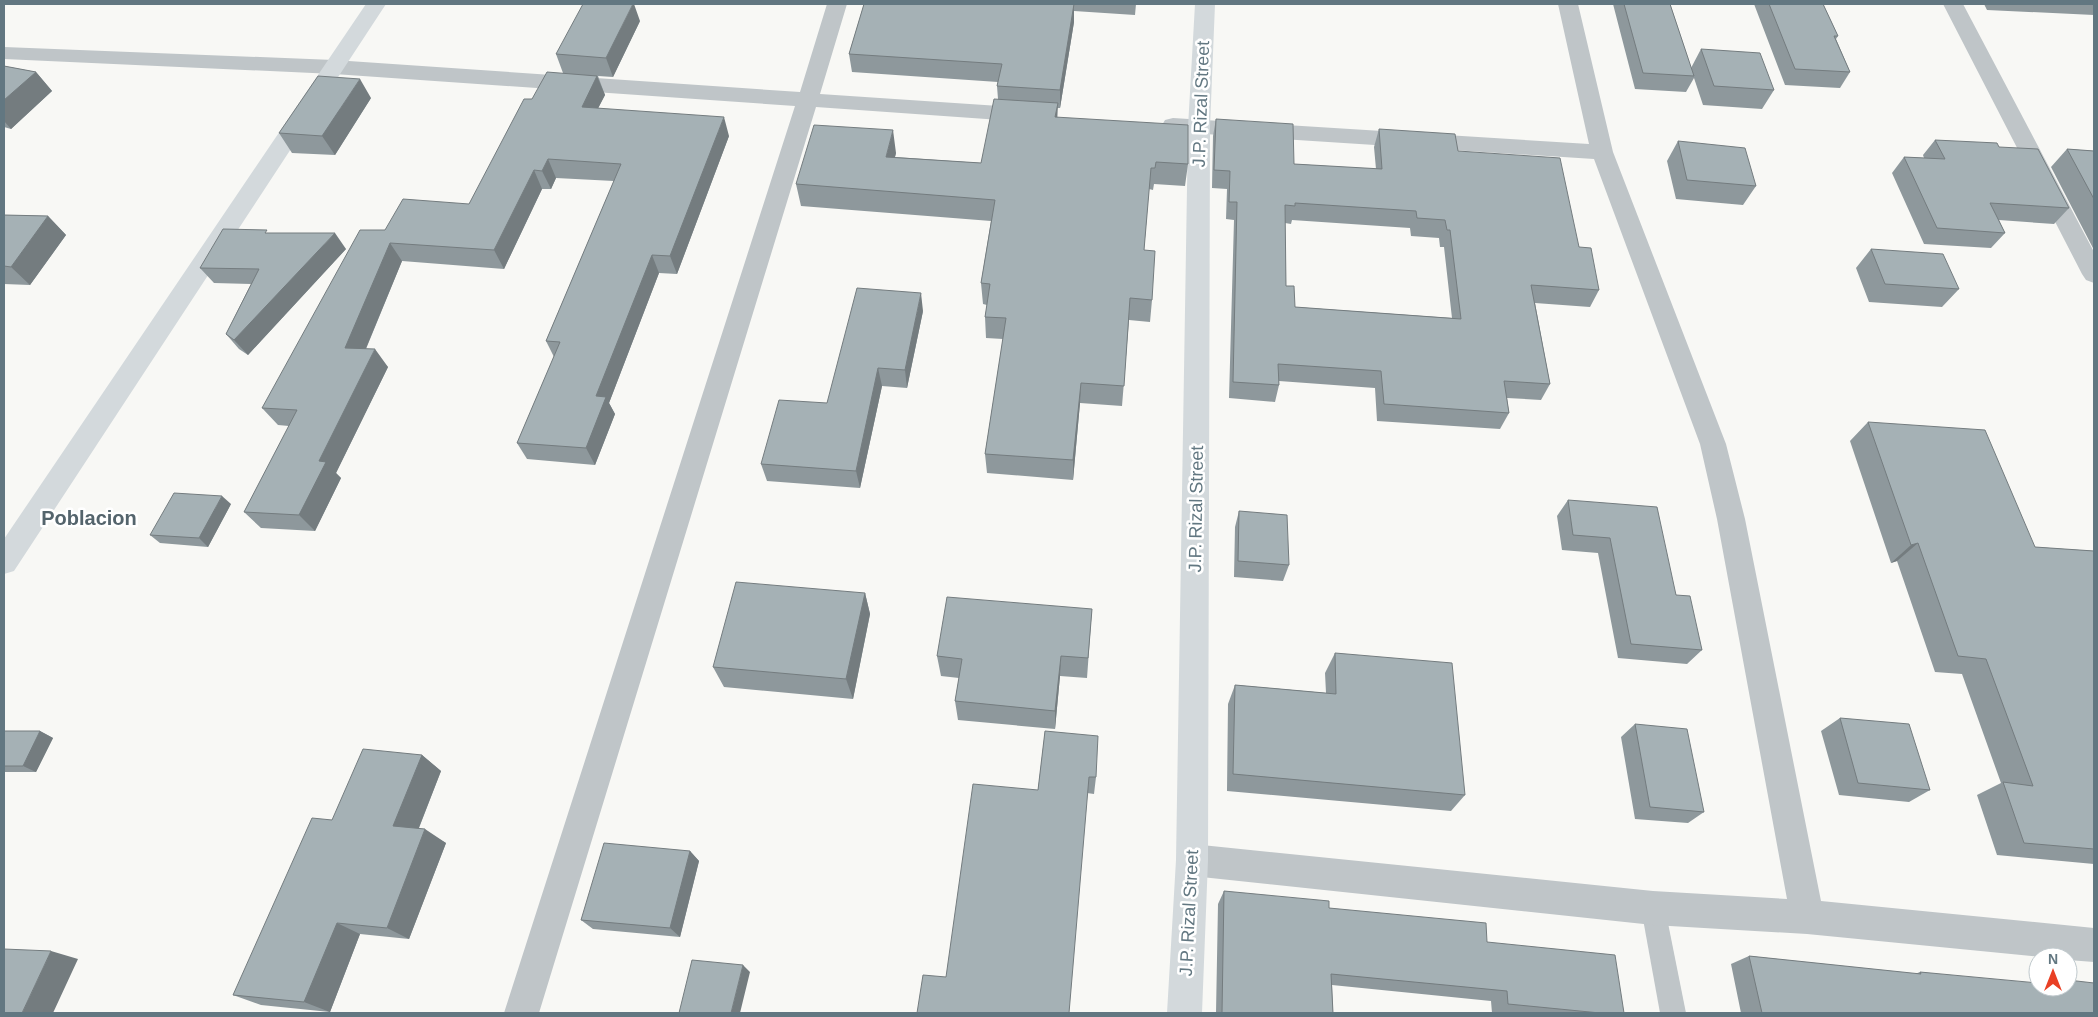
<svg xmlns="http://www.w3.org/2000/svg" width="2098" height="1017" font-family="Helvetica,sans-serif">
<rect width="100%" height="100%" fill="#f8f8f5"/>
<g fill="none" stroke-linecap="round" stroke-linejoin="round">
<path fill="#bfc5c8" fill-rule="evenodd" d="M 1653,896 L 1662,899 L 1665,908 L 1686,1013 L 1660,1013 L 1641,908 L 1644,899 Z"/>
<path fill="#bfc5c8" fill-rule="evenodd" d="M 827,4 L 847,4 L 820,94 L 1028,108 L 1036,110 L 1039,115 L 1036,120 L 1028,122 L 816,107 L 539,1013 L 504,1013 L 795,106 L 334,74 L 4,59 L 4,47 L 334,60 L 800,92 Z
M 1558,4 L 1578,4 L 1613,152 L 1726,444 L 1745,519 L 1821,901 L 2094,928 L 2094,962 L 2068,960 L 2068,957 L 2042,957 L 1807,934 L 1653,925 L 1192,876 L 1180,872 L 1176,860 L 1180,848 L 1192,844 L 1653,891 L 1787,899 L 1717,519 L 1700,444 L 1594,159 L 1173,132 L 1165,130 L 1162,125 L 1165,120 L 1173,118 L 1589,144 Z
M 1943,4 L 1963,4 L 2094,252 L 2094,283 L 2086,280 L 2082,274 Z"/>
<path fill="#d3d9dc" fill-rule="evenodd" d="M 366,4 L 386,4 L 14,571 L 4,574 L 4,539 Z
M 1195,4 L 1215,4 L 1210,127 L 1208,860 L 1202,1013 L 1167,1013 L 1176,860 L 1188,127 Z"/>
</g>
<path fill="#8e989c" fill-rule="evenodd" d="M 864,4 L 1136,4 L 1135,15 L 1074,11 L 1074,22 L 1060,108 L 1057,108 L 1057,117 L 1188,164 L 1185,186 L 1154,184 L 1153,190 L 1149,189 L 1144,250 L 1152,300 L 1150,322 L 1129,320 L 1122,406 L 1080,403 L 1073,480 L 987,473 L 985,454 L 1003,339 L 986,338 L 985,317 L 987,305 L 983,304 L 981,283 L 991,221 L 801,206 L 796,184 L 896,153 L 895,157 L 981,163 L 998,99 L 997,86 L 998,82 L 852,72 L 849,54 Z
M 1613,4 L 1670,4 L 1691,68 L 1701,49 L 1774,90 L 1762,109 L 1703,105 L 1694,78 L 1686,92 L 1635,89 Z
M 1743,4 L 1823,4 L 1838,36 L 1836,39 L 1850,72 L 1840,88 L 1785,85 L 1754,4 Z
M 1984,4 L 2094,4 L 2094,15 L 1987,10 Z
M 640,21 L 613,77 L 598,76 L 605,95 L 598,108 L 729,136 L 677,274 L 659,273 L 609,403 L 615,414 L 595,465 L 527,459 L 517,443 L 554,357 L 546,341 L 614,181 L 556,178 L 551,189 L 542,189 L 504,269 L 402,261 L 366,349 L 388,367 L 336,473 L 341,478 L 315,531 L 261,528 L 244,512 L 289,426 L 278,425 L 262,408 L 385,230 L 469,204 L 532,99 L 563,73 L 556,54 Z
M 4,66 L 36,72 L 52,91 L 11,129 L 4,127 Z
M 371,98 L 335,155 L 292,153 L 279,133 Z
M 1216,119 L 1294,164 L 1376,169 L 1374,147 L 1379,129 L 1458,151 L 1579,247 L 1599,290 L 1590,307 L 1535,303 L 1550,384 L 1541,400 L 1507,398 L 1509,413 L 1500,429 L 1377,421 L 1375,388 L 1279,381 L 1279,385 L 1275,402 L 1229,398 L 1234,220 L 1226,219 L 1227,189 L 1212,188 L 1213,136 ZM 1292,220 L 1410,228 L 1411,236 L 1439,238 L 1440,247 L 1444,247 L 1452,318 L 1295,307 L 1286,286 L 1285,223 L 1291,224 Z
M 1935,140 L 1999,147 L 2069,208 L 2054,224 L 1999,220 L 2005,233 L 1991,248 L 1924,244 L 1892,173 L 1904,157 L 1924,158 L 1923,155 Z
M 1678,141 L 1756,186 L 1743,205 L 1676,199 L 1667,161 Z
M 2067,149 L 2094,151 L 2094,250 L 2051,167 Z
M 4,215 L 48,216 L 66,235 L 30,285 L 4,284 Z
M 269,233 L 346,249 L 248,355 L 239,349 L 226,334 L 251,284 L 214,283 L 200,268 Z
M 1871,249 L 1959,289 L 1942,307 L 1869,302 L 1856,268 Z
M 923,311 L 907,388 L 882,386 L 860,488 L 767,481 L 761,464 L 827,403 Z
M 1868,422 L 2035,547 L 2094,551 L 2094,864 L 1997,855 L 1977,795 L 2001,783 L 1962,674 L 1935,672 L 1897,561 L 1891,563 L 1850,441 Z
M 1568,500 L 1676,595 L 1702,650 L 1687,664 L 1618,658 L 1598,553 L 1562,550 L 1557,516 Z
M 231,504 L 208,547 L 160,543 L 150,535 Z
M 1239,511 L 1289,565 L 1283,581 L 1234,577 L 1235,527 Z
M 865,593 L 870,614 L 853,699 L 724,687 L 713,667 Z
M 1092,609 L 1087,678 L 1060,676 L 1055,729 L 958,720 L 955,701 L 959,678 L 941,676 L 937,656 Z
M 1335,653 L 1465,795 L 1451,811 L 1227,791 L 1228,704 L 1235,685 L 1326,693 L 1325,673 Z
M 1840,718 L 1930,790 L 1909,802 L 1839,795 L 1821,731 Z
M 1635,724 L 1704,812 L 1688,823 L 1635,819 L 1621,737 Z
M 4,731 L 40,731 L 53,738 L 36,772 L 4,772 Z
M 1045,731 L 1096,777 L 1094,794 L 1087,793 L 946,977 L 1038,790 Z
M 422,755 L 441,771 L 419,828 L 446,843 L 409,939 L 360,934 L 330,1012 L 261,1005 L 233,995 L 332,820 Z
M 690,851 L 699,861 L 680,937 L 593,929 L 581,920 Z
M 1224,891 L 1329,908 L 1487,942 L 1624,1013 L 1492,1013 L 1491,1001 L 1332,985 L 1333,1013 L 1216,1013 L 1218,904 Z
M 1749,956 L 1915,974 L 1920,972 L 2038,987 L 2094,1013 L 1741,1013 L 1731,964 Z"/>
<path fill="#747c7f" d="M 633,4 L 634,4 L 640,21 L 613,77 L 606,58 Z
M 1074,4 L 1074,22 L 1060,108 L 1060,90 Z
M 36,72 L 52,91 L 11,129 L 4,121 L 4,100 Z
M 597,76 L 605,95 L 589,126 L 582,107 Z
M 360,79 L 371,98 L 335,155 L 322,136 Z
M 1058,103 L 1057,125 L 1055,117 Z
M 724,117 L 729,136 L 677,274 L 670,256 Z
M 893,130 L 896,153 L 889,179 L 886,157 Z
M 548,159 L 556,178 L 551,189 L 542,171 Z
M 534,170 L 542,189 L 504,269 L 494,250 Z
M 48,216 L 66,235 L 30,285 L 11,267 Z
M 335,233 L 346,249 L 248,355 L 234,340 Z
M 390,243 L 402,261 L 359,365 L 345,348 Z
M 652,255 L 659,273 L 609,403 L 615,414 L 595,465 L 586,448 L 596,396 Z
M 921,293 L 923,311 L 907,388 L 905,370 Z
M 375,349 L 388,367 L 336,473 L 341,478 L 315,531 L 299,515 L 319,461 Z
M 878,368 L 882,386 L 860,488 L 856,471 Z
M 1081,383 L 1080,403 L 1073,480 L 1073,460 Z
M 222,496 L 231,504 L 208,547 L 199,538 Z
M 1918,543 L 1897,561 L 1891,563 L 1911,545 Z
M 865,593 L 870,614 L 853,699 L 846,679 Z
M 1061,656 L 1060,676 L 1055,729 L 1055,711 Z
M 40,731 L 53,738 L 36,772 L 23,766 Z
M 422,755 L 441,771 L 414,840 L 393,826 Z
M 425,829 L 446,843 L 409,939 L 387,928 Z
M 690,851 L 699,861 L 680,937 L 670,928 Z
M 337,923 L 360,934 L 330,1012 L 304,1002 Z
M 51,951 L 78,959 L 53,1013 L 22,1013 Z
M 743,965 L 750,972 L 740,1013 L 731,1013 Z"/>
<path fill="#a5b1b5" stroke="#747c7f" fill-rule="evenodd" d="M 583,4 L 633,4 L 606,58 L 556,54 Z
M 864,4 L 1074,4 L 1060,90 L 997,86 L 1002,64 L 849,54 Z
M 1624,4 L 1670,4 L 1694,76 L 1643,73 Z
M 1769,4 L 1823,4 L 1838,36 L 1834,36 L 1850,72 L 1795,69 Z
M 1701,49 L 1760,53 L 1774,90 L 1714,86 Z
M 4,66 L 36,72 L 4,100 Z
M 547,72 L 597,76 L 582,107 L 724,117 L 670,256 L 652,255 L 596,396 L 606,397 L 586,448 L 517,443 L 560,342 L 546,341 L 621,164 L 548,159 L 542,171 L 534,170 L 494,250 L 390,243 L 345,348 L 375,349 L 319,461 L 326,462 L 299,515 L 244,512 L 297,410 L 262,408 L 360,230 L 385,230 L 403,199 L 469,204 L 524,99 L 532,99 Z
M 318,76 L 360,79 L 322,136 L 279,133 Z
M 994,99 L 1058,103 L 1055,117 L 1188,125 L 1188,164 L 1156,162 L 1155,168 L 1151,168 L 1144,250 L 1155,251 L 1152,300 L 1130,298 L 1124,386 L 1081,383 L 1073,460 L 985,454 L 1006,318 L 985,317 L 990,284 L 981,283 L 995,200 L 796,184 L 814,125 L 893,130 L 886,157 L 981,163 Z
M 1216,119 L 1293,124 L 1294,164 L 1382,169 L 1379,129 L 1455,134 L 1458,151 L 1560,158 L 1579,247 L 1591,248 L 1599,290 L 1531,285 L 1550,384 L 1504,381 L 1509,413 L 1384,404 L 1381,371 L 1278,364 L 1279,385 L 1233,382 L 1237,202 L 1229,202 L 1230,171 L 1214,170 ZM 1295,203 L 1416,211 L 1417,218 L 1445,220 L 1447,230 L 1450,230 L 1461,319 L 1295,307 L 1294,286 L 1286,286 L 1285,205 L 1295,206 Z
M 1935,140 L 1997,143 L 1999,147 L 2038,149 L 2069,208 L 1990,203 L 2005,233 L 1937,228 L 1904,157 L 1945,159 Z
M 1678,141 L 1745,148 L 1756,186 L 1687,180 Z
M 2067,149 L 2094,151 L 2094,199 Z
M 4,215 L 48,216 L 11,267 L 4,266 Z
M 223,229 L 267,230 L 265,233 L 335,233 L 234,340 L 226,334 L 259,269 L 200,268 Z
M 1871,249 L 1943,254 L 1959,289 L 1885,284 Z
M 857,288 L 921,293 L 905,370 L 878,368 L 856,471 L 761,464 L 779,400 L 827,403 Z
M 1868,422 L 1985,430 L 2035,547 L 2094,551 L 2094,849 L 2024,843 L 2003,782 L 2033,786 L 1986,659 L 1958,656 L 1918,543 L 1911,545 Z
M 174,493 L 222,496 L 199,538 L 150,535 Z
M 1568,500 L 1657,507 L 1676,595 L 1690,596 L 1702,650 L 1631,644 L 1610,538 L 1573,535 Z
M 1239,511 L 1287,515 L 1289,565 L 1238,561 Z
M 736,582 L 865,593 L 846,679 L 713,667 Z
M 947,597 L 1092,609 L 1088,658 L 1061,656 L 1055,711 L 955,701 L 962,659 L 937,656 Z
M 1335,653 L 1452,663 L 1465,795 L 1233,774 L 1235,685 L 1336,694 Z
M 1840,718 L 1909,724 L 1930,790 L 1858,783 Z
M 1635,724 L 1687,729 L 1704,812 L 1650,807 Z
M 4,731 L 40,731 L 23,766 L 4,766 Z
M 1045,731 L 1098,736 L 1096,777 L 1089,777 L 1069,1013 L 917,1013 L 923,975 L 946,977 L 973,784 L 1038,790 Z
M 363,749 L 422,755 L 393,826 L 425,829 L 387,928 L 337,923 L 304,1002 L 233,995 L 312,818 L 332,820 Z
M 604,843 L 690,851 L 670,928 L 581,920 Z
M 1224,891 L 1329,901 L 1329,908 L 1486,923 L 1487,942 L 1615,955 L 1624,1013 L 1600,1013 L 1508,1004 L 1507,991 L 1331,974 L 1333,1013 L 1222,1013 Z
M 4,949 L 51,951 L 22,1013 L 4,1013 Z
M 1749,956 L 1921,974 L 1920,972 L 2038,983 L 2038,987 L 2068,987 L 2068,980 L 2094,983 L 2094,1013 L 1762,1013 Z
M 692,960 L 743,965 L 731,1013 L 679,1013 Z"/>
<g text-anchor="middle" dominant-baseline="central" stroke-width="5" stroke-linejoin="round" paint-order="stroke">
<g font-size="18" fill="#627781" stroke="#fff">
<text transform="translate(1201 104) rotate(-88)">J.P. Rizal Street</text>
<text transform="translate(1196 509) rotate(-89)">J.P. Rizal Street</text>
<text transform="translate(1189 913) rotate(-87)">J.P. Rizal Street</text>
</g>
<g font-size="20" font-weight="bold" fill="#54646c" stroke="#fff">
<text x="89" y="518">Poblacion</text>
</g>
</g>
<rect width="2098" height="1017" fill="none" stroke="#627781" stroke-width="10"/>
<g transform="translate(2053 972)"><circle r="24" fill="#ffffff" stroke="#c0c9cd"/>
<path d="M0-4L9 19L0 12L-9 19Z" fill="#e94025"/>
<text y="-8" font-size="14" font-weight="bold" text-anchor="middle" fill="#627781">N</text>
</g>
</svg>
